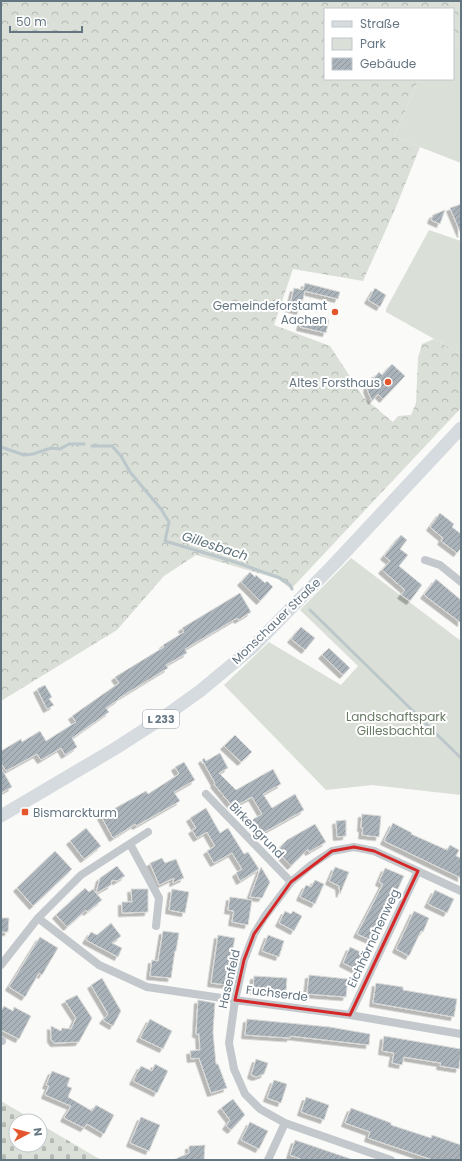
<svg xmlns="http://www.w3.org/2000/svg" width="462" height="1161" font-family="Poppins,sans-serif">
<defs>
<pattern id="forest-crowns" width="20" height="18" patternUnits="userSpaceOnUse"><rect width="20" height="18" fill="#dadfd7"/><path d="M2 6a3 3 0 1 1 6 0M12 15a3 3 0 1 1 6 0" fill="none" stroke="#b4b9b4"/></pattern>
<pattern id="cemetery-stones" width="16" height="16" patternUnits="userSpaceOnUse"><rect width="16" height="16" fill="#dadfd7"/><path d="M2 7V4a2 2 0 0 1 4 0v3zM10 15v-3a2 2 0 0 1 4 0v3z" fill="#b4b9b4"/></pattern>
<pattern id="building-hatch" width="6" height="6" patternUnits="userSpaceOnUse"><rect width="6" height="6" fill="#aab3b9"/><path d="M-1 1l2-2M0 6l6-6M5 7l2-2" fill="none" stroke="#8e969c"/></pattern>
<filter id="shadow"><feDropShadow dx="-3.5" dy="3.5" stdDeviation="0" flood-color="#0004"/></filter>
</defs>
<rect width="100%" height="100%" fill="#fafaf8"/>
<path fill="#dadfd7" d="M 453,44 L 461,47 L 461,163 L 394,137 L 419,79 L 453,79 Z
M 429,230 L 461,241 L 461,354 L 386,312 L 386,309 Z
M 351,558 L 461,641 L 461,795 L 372,785 L 326,790 L 224,685 L 269,642 L 341,685 L 358,666 L 300,610 Z"/>
<path fill="url(#forest-crowns)" d="M 1,1 L 458,1 L 461,4 L 461,47 L 453,44 L 453,9 L 325,9 L 325,79 L 419,79 L 394,137 L 420,147 L 396,207 L 363,281 L 293,269 L 274,325 L 330,346 L 364,398 L 393,422 L 398,416 L 411,415 L 416,403 L 418,358 L 422,344 L 434,339 L 461,354 L 461,408 L 291,589 L 278,579 L 196,555 L 164,576 L 117,630 L 1,701 Z"/>
<path fill="url(#cemetery-stones)" d="M 1,1101 L 35,1121 L 16,1121 L 16,1145 L 40,1145 L 40,1124 L 101,1160 L 1,1160 Z"/>
<g fill="none" stroke-linecap="round" stroke-linejoin="round">
<path stroke="#bbc7cb" stroke-width="3" d="M 92,446 L 112,446 L 121,456 L 130,472 L 161,509 L 169,522 L 165,541 L 235,562 L 280,578 L 290,585 L 292,589
M 1,447 L 24,455 L 33,454 L 51,448 L 60,449 L 69,444 L 84,444
M 310,610 L 461,758"/>
</g>
<path fill="url(#building-hatch)" stroke="#dcdcda" filter="url(#shadow)" d="M 461,204 L 461,234 L 450,208 Z
M 445,210 L 440,224 L 431,220 L 433,215 Z
M 305,283 L 340,292 L 338,299 L 305,291 L 300,311 L 289,308 L 294,288 L 303,290 Z
M 375,288 L 386,295 L 380,307 L 368,300 Z
M 303,316 L 316,319 L 317,317 L 329,320 L 326,333 L 300,327 Z
M 392,364 L 405,376 L 383,399 L 378,394 L 372,401 L 367,389 L 369,380 L 372,377 L 374,378 L 379,372 L 382,375 Z
M 440,513 L 454,524 L 452,527 L 461,534 L 461,548 L 457,553 L 441,541 L 443,538 L 430,527 Z
M 401,535 L 407,540 L 400,549 L 408,555 L 399,566 L 422,585 L 410,601 L 401,595 L 405,590 L 382,570 L 390,561 L 384,556 Z
M 250,572 L 255,577 L 256,575 L 265,583 L 267,581 L 273,587 L 260,601 L 241,582 Z
M 436,579 L 461,600 L 461,623 L 424,595 Z
M 240,593 L 251,612 L 238,620 L 237,618 L 185,649 L 187,653 L 166,665 L 168,668 L 119,698 L 119,699 L 106,708 L 109,712 L 72,738 L 77,747 L 65,755 L 61,748 L 41,760 L 37,754 L 6,771 L 1,763 L 1,751 L 21,739 L 22,742 L 40,731 L 46,741 L 76,722 L 72,716 L 119,683 L 115,677 L 164,647 L 163,645 L 184,632 L 182,628 Z
M 301,627 L 315,638 L 305,650 L 291,639 Z
M 329,648 L 350,668 L 343,675 L 322,655 Z
M 45,685 L 52,697 L 49,699 L 54,705 L 47,709 L 37,689 Z
M 235,735 L 252,752 L 241,762 L 224,746 Z
M 220,753 L 228,768 L 219,773 L 236,790 L 273,769 L 281,784 L 263,794 L 272,808 L 295,794 L 304,810 L 261,834 L 252,820 L 262,814 L 252,797 L 233,807 L 214,784 L 215,783 L 202,760 L 204,758 L 206,761 Z
M 184,762 L 195,780 L 174,792 L 180,801 L 136,826 L 135,824 L 113,838 L 101,816 L 146,791 L 148,794 L 179,774 L 175,767 Z
M 1,768 L 12,787 L 1,793 Z
M 206,808 L 220,833 L 228,828 L 244,854 L 248,852 L 259,869 L 240,881 L 236,873 L 242,869 L 232,853 L 214,863 L 207,851 L 215,846 L 207,832 L 197,838 L 192,830 L 196,828 L 190,818 Z
M 362,814 L 381,816 L 379,837 L 362,835 L 363,828 L 361,828 Z
M 346,820 L 346,836 L 337,837 L 336,821 Z
M 393,823 L 412,833 L 411,834 L 447,850 L 450,845 L 459,850 L 456,856 L 461,858 L 461,878 L 384,841 Z
M 315,824 L 326,842 L 309,852 L 308,849 L 291,866 L 277,851 L 287,840 Z
M 86,828 L 101,846 L 84,859 L 70,841 Z
M 55,851 L 72,869 L 33,906 L 17,888 Z
M 162,858 L 165,863 L 176,859 L 184,878 L 173,883 L 174,878 L 159,885 L 150,863 Z
M 117,866 L 125,876 L 117,881 L 112,880 L 111,885 L 96,893 L 102,900 L 87,912 L 86,910 L 67,927 L 56,915 L 85,888 L 89,892 L 93,889 L 96,893 L 100,878 Z
M 261,867 L 270,882 L 262,898 L 250,897 Z
M 335,867 L 349,872 L 340,894 L 339,886 L 329,881 Z
M 385,868 L 404,876 L 373,941 L 357,934 L 383,884 L 379,882 Z
M 315,880 L 324,884 L 315,904 L 300,897 L 306,885 L 311,887 Z
M 131,889 L 148,889 L 148,912 L 122,913 L 122,902 L 132,902 Z
M 172,889 L 189,892 L 185,913 L 169,910 Z
M 435,890 L 454,899 L 447,913 L 428,904 Z
M 230,897 L 252,900 L 248,925 L 232,922 L 234,911 L 228,910 Z
M 285,911 L 291,914 L 293,911 L 302,916 L 294,931 L 279,923 Z
M 414,911 L 429,918 L 423,932 L 421,931 L 409,956 L 396,949 Z
M 1,918 L 9,918 L 8,932 L 1,932 Z
M 111,923 L 121,936 L 112,943 L 122,948 L 118,957 L 86,940 L 91,932 L 97,935 Z
M 163,931 L 179,933 L 176,951 L 175,951 L 171,978 L 150,976 L 152,960 L 158,961 Z
M 218,935 L 235,938 L 229,967 L 231,967 L 228,985 L 211,983 Z
M 268,935 L 284,941 L 279,957 L 262,951 Z
M 40,937 L 58,948 L 42,975 L 39,973 L 25,997 L 9,987 Z
M 350,947 L 367,955 L 359,971 L 343,963 Z
M 309,975 L 348,979 L 346,997 L 307,994 Z
M 254,976 L 287,978 L 286,992 L 253,990 Z
M 102,978 L 121,1011 L 113,1026 L 103,1020 L 108,1014 L 91,985 Z
M 376,983 L 403,987 L 403,990 L 457,999 L 454,1017 L 373,1003 Z
M 77,995 L 92,1018 L 79,1042 L 54,1043 L 51,1039 L 51,1026 L 61,1031 L 62,1028 L 71,1029 L 76,1018 L 65,1001 Z
M 198,1000 L 215,1003 L 213,1032 L 216,1064 L 218,1064 L 227,1088 L 211,1093 L 199,1058 L 191,1059 L 190,1051 L 200,1050 L 199,1034 L 196,1034 Z
M 4,1006 L 13,1011 L 14,1007 L 31,1016 L 19,1039 L 1,1030 L 1,1011 Z
M 150,1019 L 172,1031 L 163,1049 L 140,1038 Z
M 247,1019 L 330,1027 L 370,1034 L 369,1045 L 290,1036 L 290,1038 L 245,1035 Z
M 384,1036 L 461,1049 L 459,1069 L 440,1066 L 441,1063 L 404,1057 L 402,1065 L 392,1063 L 394,1053 L 382,1051 Z
M 256,1059 L 268,1063 L 264,1074 L 256,1077 L 251,1075 Z
M 155,1064 L 168,1071 L 157,1093 L 133,1081 L 141,1066 L 152,1071 Z
M 52,1071 L 70,1078 L 67,1086 L 72,1088 L 68,1097 L 92,1111 L 96,1105 L 114,1115 L 104,1134 L 87,1124 L 84,1128 L 64,1118 L 71,1106 L 45,1095 L 49,1086 L 46,1085 Z
M 274,1080 L 287,1084 L 281,1103 L 267,1098 Z
M 306,1097 L 329,1105 L 324,1120 L 301,1112 Z
M 233,1099 L 245,1115 L 231,1130 L 226,1126 L 230,1120 L 221,1108 Z
M 351,1108 L 391,1123 L 391,1125 L 431,1138 L 432,1135 L 461,1145 L 461,1160 L 433,1160 L 368,1138 L 370,1132 L 345,1123 Z
M 141,1117 L 160,1125 L 149,1151 L 130,1143 Z
M 250,1122 L 268,1131 L 259,1149 L 241,1140 Z
M 295,1140 L 351,1159 L 351,1160 L 303,1160 L 290,1155 Z
M 205,1145 L 204,1160 L 173,1160 L 189,1153 L 189,1146 Z"/>
<g fill="none" stroke-linecap="round" stroke-linejoin="round">
<path stroke="#c3c8cc" stroke-width="8" d="M 425,560 L 440,565 L 461,582
M 206,794 L 291,882
M 130,844 L 159,898 L 156,926
M 38,918 L 99,965 L 147,987 L 235,1000 L 350,1015 L 461,1034
M 1,965 L 38,918 L 81,875 L 148,832
M 350,1015 L 418,871
M 1,1041 L 2,1041
M 268,1160 L 285,1123
M 391,1160 L 285,1123 L 260,1109 L 245,1094 L 234,1069 L 229,1043 L 235,1000 L 244,960 L 254,934 L 265,916 L 291,882 L 311,865 L 332,851 L 354,847 L 374,851 L 461,891"/>
<path stroke="#d6dbdf" stroke-width="13" d="M 1,816 L 116,748 L 161,719 L 200,691 L 253,647 L 336,562 L 461,428"/>
</g>
<path fill="none" stroke="#d62828" stroke-width="3" stroke-linejoin="round" d="M 354,847 L 374,851 L 418,871 L 350,1015 L 235,1000 L 244,960 L 254,934 L 291,882 L 332,851 Z"/>
<g fill="#e4572e" stroke="#fff" stroke-width="1.5">
<circle cx="335" cy="312" r="4"/>
<circle cx="388" cy="382" r="4"/>
<rect x="21" y="808" width="8" height="8" rx="2"/>
</g>
<g text-anchor="middle" dominant-baseline="central" stroke-width="4" stroke-linejoin="round" paint-order="stroke">
<rect fill="#fff" stroke="#939fa8" stroke-width="1" x="143" y="710" width="36" height="18" rx="3"/>
<g font-size="11" font-weight="bold" fill="#657683">
<text x="161" y="719">L 233</text>
</g>
<g font-size="12" fill="#657683" stroke="#fff" text-anchor="end">
<text x="327" y="305">Gemeindeforstamt<tspan x="327" dy="14">Aachen</tspan></text>
<text x="380" y="382">Altes Forsthaus</text>
<text x="33" y="812" text-anchor="start">Bismarckturm</text>
</g>
<g font-size="12" fill="#657683" stroke="#fff">
<text transform="translate(276 621) rotate(-44)">Monschauer Straße</text>
<text transform="translate(257 830) rotate(46)">Birkengrund</text>
<text transform="translate(373 938) rotate(-65)">Eichhörnchenweg</text>
<text transform="translate(229 979) rotate(-77)">Hasenfeld</text>
<text transform="translate(277 993) rotate(7)">Fuchserde</text>
</g>
<g font-size="12" fill="#687a64" stroke="#fff">
<text x="396" y="716">Landschaftspark<tspan x="396" dy="14">Gillesbachtal</tspan></text>
</g>
<g font-size="13" font-style="italic" fill="#60757c" stroke="#fff">
<text transform="translate(215 546) rotate(18)">Gillesbach</text>
</g>
</g>
<rect width="462" height="1161" fill="none" stroke="#657683" stroke-width="4"/>
<rect x="324" y="8" width="130" height="72" fill="#ffffff" stroke="#c1c8cd"/>
<rect x="332" y="21" width="20" height="6" fill="#d6dbdf" stroke="#c1c8cd"/>
<text x="360" y="28" font-size="12" fill="#657683">Straße</text>
<rect x="332" y="38" width="20" height="12" fill="#dadfd7" stroke="#c1c8cd"/>
<text x="360" y="48" font-size="12" fill="#657683">Park</text>
<rect x="332" y="58" width="20" height="12" fill="url(#building-hatch)" stroke="#c1c8cd"/>
<text x="360" y="68" font-size="12" fill="#657683">Gebäude</text>
<g transform="translate(28 1133) rotate(83)"><circle r="19" fill="#ffffff" stroke="#c1c8cd"/>
<path d="M0-3L7 15L0 10L-7 15Z" fill="#e4572e"/>
<text y="-6" font-size="11" font-weight="bold" text-anchor="middle" fill="#657683">N</text>
</g>
<path d="M10 26v6h72v-6" fill="none" stroke="#657683" stroke-width="2"/>
<text x="16" y="26" font-size="12" fill="#657683" stroke="#ffffff" stroke-width="3" paint-order="stroke">50 m</text>
</svg>
